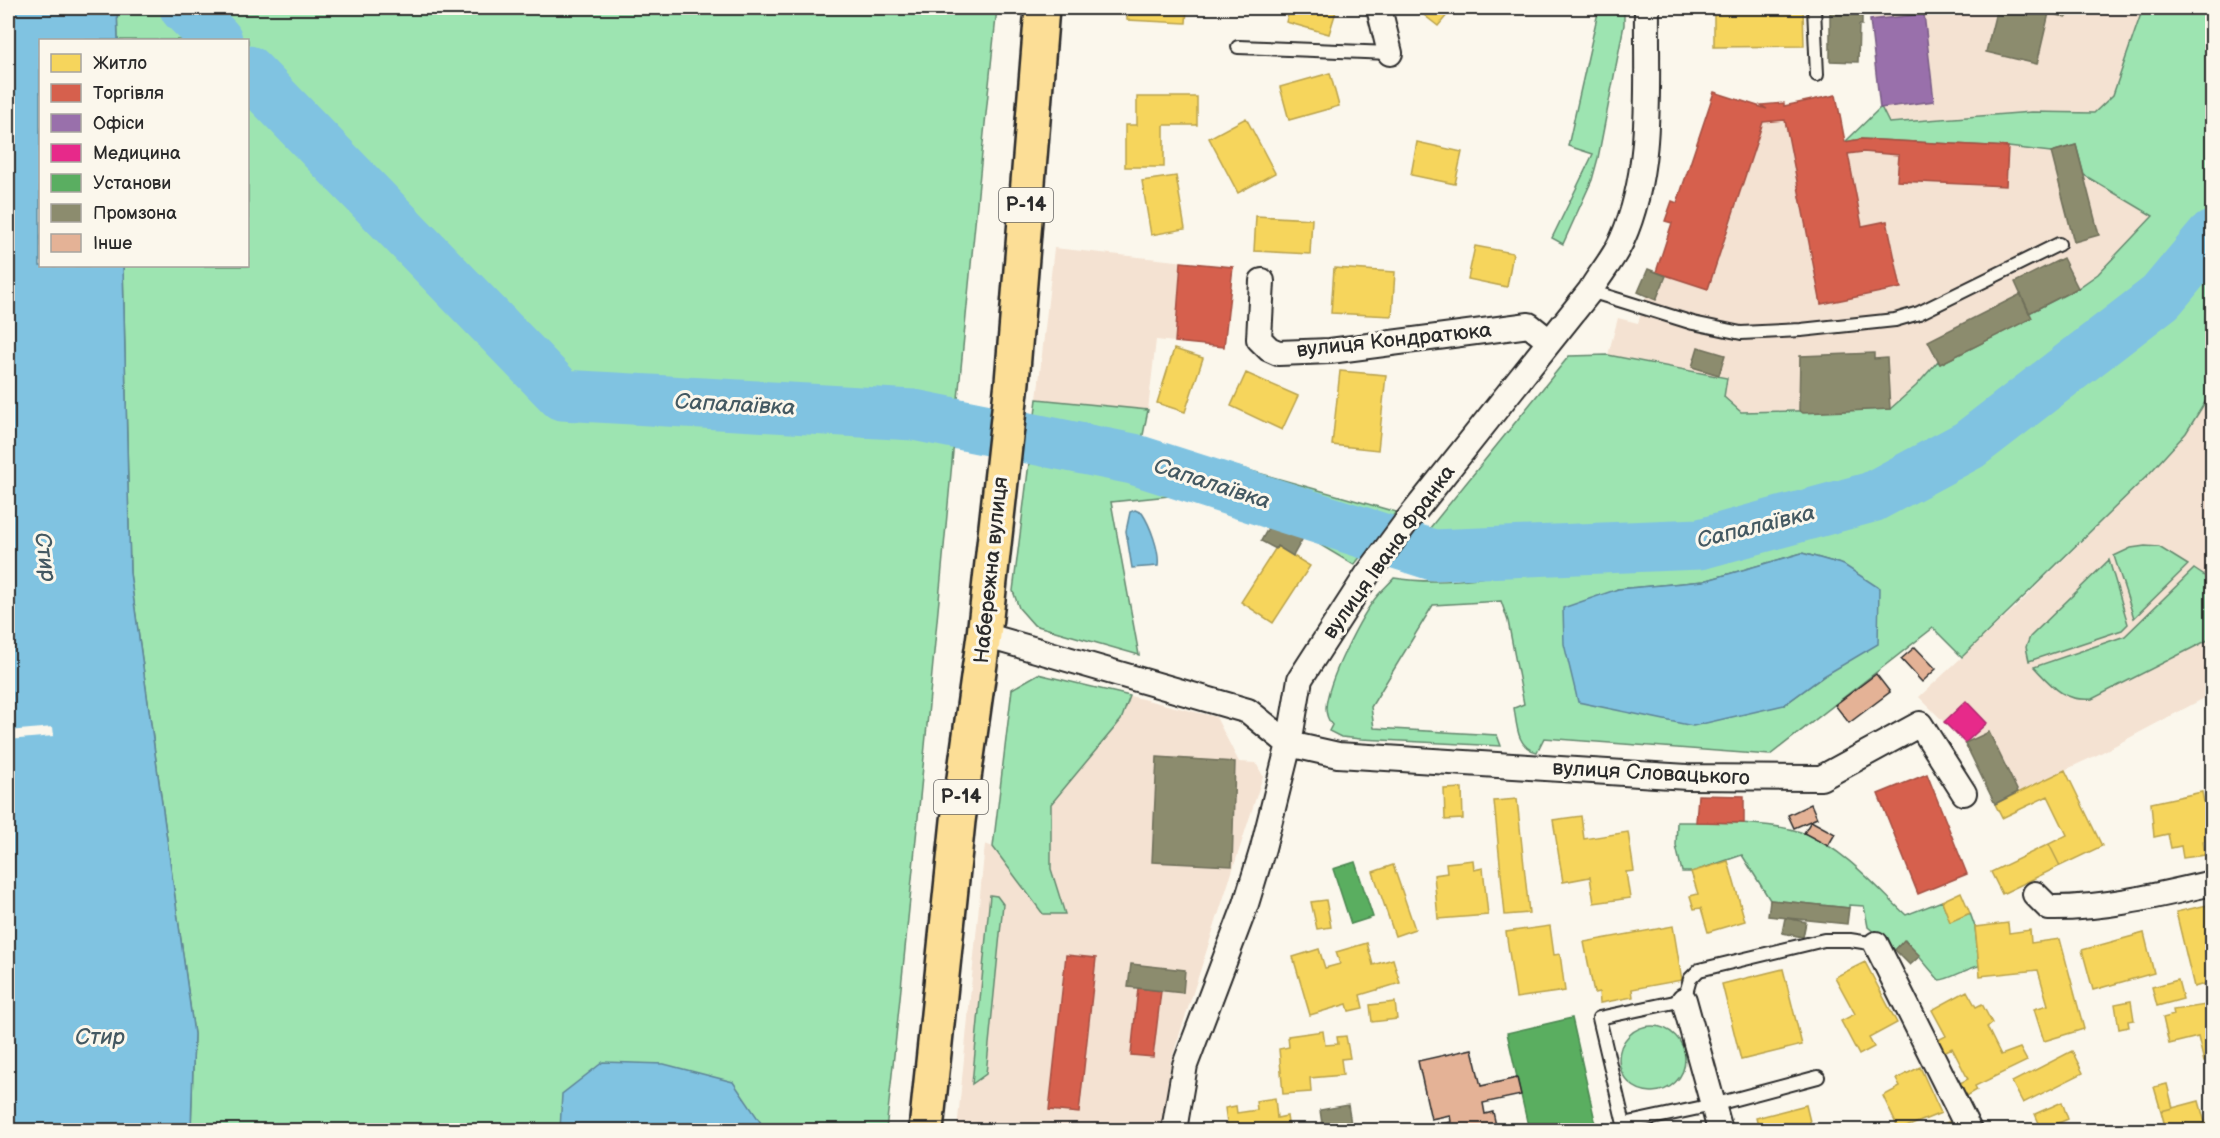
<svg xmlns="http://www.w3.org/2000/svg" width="2220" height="1138" font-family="'Balsamiq Sans',sans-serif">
<rect width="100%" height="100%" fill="#fbf7ec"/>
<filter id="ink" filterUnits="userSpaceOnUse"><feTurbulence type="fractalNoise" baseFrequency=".0167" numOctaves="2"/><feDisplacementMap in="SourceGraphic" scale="12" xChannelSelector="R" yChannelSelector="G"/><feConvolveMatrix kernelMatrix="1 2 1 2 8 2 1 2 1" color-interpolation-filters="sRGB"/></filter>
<g filter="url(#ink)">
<path fill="#f4e2d2" d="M 1871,8 L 2143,8 L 2113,95 L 2094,113 L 2032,112 L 1889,123 L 1881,107 Z
M 1714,92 L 1767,109 L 1761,105 L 1784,103 L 1784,106 L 1836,95 L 1846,142 L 1861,139 L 2008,147 L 2051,152 L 2076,145 L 2084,175 L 2153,216 L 2098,274 L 2078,288 L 2029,313 L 2032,318 L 1940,364 L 1938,361 L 1916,386 L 1890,409 L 1741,412 L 1724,397 L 1727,378 L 1608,355 L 1618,318 L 1638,323 L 1646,296 L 1638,292 L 1648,269 L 1656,271 L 1672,224 L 1665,221 L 1672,201 L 1677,202 Z
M 1054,248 L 1233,267 L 1224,347 L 1156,340 L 1148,410 L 1037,399 Z
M 2212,391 L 2212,694 L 2097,755 L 2018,792 L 1989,733 L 1965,743 L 1919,697 L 2016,607 L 2147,476 L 2186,433 Z
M 1130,696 L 1216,717 L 1239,762 L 1256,763 L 1263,776 L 1171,1061 L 1161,1130 L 957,1130 L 985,844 L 993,847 L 1043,914 L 1064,914 L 1051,869 L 1051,804 L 1121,720 Z"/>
<path fill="#9de4b1" stroke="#64886e" stroke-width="1.5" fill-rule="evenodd" d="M 117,8 L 997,8 C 957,382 927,757 886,1130 L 191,1130 L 194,1034 L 130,573 L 123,266 L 248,266 L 248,40 L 118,40 Z
M 1599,8 L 1624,8 L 1624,25 L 1598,158 L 1592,180 L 1563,244 L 1552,238 L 1593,154 L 1568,146 Z
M 2143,8 L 2212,8 L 2212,391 L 2186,433 L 2147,476 L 1962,657 L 1933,628 L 1770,755 L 1544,738 L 1537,752 C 1517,748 1517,726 1514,708 L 1524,704 L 1508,621 L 1501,601 L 1433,605 L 1371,707 L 1374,728 L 1497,735 L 1501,746 L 1361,739 L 1341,737 L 1329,731 L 1332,725 C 1328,720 1326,715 1326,708 C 1327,682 1361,615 1378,595 C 1383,589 1389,584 1394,578 C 1437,585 1478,579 1521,571 L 1519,534 L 1450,539 L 1425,534 L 1569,356 L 1608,355 L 1727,378 L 1724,397 L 1741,412 L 1890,409 L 1916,386 L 1938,361 L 1940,364 L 2031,318 L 2029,313 L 2078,288 L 2098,274 L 2153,216 L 2084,175 L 2076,145 L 2051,152 L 2008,147 L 1861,139 L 1845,142 L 1881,107 L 1889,123 L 2032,112 L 2094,113 L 2113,95 ZM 1802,553 L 1844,565 L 1824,676 L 1784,705 L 1618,589 L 1704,581 Z
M 1037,399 L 1148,410 L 1142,440 L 1396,512 L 1354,565 L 1263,511 L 1179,495 L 1111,502 L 1139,655 L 1034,625 L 1019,608 L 1013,591 Z
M 2145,546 L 2159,547 L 2188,565 L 2134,618 L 2114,556 L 2131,548 Z
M 2109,560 L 2128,624 L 2122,630 L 2029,661 L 2026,647 L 2030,637 Z
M 2194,569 L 2212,581 L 2212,638 L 2092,699 C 2064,702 2052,686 2034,667 L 2125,636 Z
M 1038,674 L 1130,696 L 1121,720 L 1051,804 L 1051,869 L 1065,914 L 1043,914 L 993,847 L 1012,689 Z
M 1677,822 C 1711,822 1775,821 1806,834 C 1845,850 1875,886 1906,915 L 1942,901 L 1950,921 L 1970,913 L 1975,927 L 1979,966 C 1967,968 1949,980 1939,980 L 1905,940 L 1895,950 L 1868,927 L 1864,906 L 1849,905 L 1849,908 L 1770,900 L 1742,855 L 1692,872 L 1682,872 L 1676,846 Z
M 990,895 L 997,896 L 1003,904 L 986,1074 L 972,1084 Z
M1619 1059a33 33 0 1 1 66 0a33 33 0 1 1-66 0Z"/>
<path fill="#80c3e1" stroke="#5e8698" stroke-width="1.5" d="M 8,8 L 117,8 L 118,40 L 40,40 L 40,266 L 123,266 L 130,573 L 194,1034 L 191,1130 L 8,1130 Z
M 1135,510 L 1142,513 C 1150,525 1160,551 1158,566 L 1132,568 L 1126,531 L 1130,512 Z
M 1802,553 L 1844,565 L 1879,588 L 1878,644 L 1824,676 L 1784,705 L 1693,726 L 1578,702 L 1564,644 L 1563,608 L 1618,589 L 1704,581 Z
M 603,1062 L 664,1064 L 733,1082 L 761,1123 L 762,1130 L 560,1130 L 562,1094 Z"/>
<path fill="#fbf7ec" d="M 53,727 L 54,736 L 8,740 L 8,731 Z"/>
<path fill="#f6d55c" stroke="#b9a24d" stroke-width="1.5" d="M 1127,8 L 1187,8 L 1186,23 L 1127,20 Z
M 1290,8 L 1337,8 L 1329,34 L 1286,22 Z
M 1415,8 L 1453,8 L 1438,26 Z
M 1714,8 L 1803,8 L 1804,46 L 1714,47 Z
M 1330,73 L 1339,106 L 1289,120 L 1280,87 Z
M 1137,97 L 1197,97 L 1197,125 L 1164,125 L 1164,167 L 1125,167 L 1125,125 L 1137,125 Z
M 1246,118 L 1275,173 L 1238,193 L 1209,138 Z
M 1417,142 L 1462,152 L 1455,184 L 1411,175 Z
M 1176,176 L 1185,229 L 1151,235 L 1142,181 Z
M 1256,216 L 1312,219 L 1310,254 L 1254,251 Z
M 1475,246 L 1513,253 L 1507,287 L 1468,279 Z
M 1334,268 L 1395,272 L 1392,316 L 1331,313 Z
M 1174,349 L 1203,358 L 1185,412 L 1157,403 Z
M 1340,371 L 1386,375 L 1378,450 L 1332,445 Z
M 1246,373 L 1298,396 L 1282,430 L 1231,406 Z
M 1277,546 L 1310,566 L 1273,623 L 1241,602 Z
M 2065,770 L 2102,846 L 2060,866 L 2049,844 L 2067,835 L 2048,796 L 2002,818 L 1995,804 Z
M 1462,788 L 1463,819 L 1445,820 L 1444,789 Z
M 2202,792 L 2204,802 L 2212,801 L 2212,839 L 2203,841 L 2205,855 L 2183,858 L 2181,846 L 2171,848 L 2168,834 L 2154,837 L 2151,803 Z
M 1517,799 L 1529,913 L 1505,915 L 1494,801 Z
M 1581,816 L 1584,839 L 1628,832 L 1634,871 L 1626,872 L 1630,898 L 1594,903 L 1590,877 L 1563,882 L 1553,820 Z
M 2049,844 L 2060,866 L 2002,894 L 1991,872 Z
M 1473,860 L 1474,870 L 1483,868 L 1488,915 L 1438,919 L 1434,875 L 1447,873 L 1446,863 Z
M 1728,861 L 1745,921 L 1708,932 L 1701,908 L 1694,909 L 1690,896 L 1698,894 L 1691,872 Z
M 1393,865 L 1415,929 L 1395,936 L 1373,872 Z
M 1961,892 L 1970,913 L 1950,922 L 1942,901 Z
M 1326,900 L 1331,927 L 1317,929 L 1311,902 Z
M 2212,904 L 2212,996 L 2211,996 L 2208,983 L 2194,987 L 2176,912 Z
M 2008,923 L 2009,933 L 2030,930 L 2031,943 L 2060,939 L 2084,1029 L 2044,1041 L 2034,1009 L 2048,1005 L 2038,970 L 1980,976 L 1975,927 Z
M 1550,926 L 1554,955 L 1560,954 L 1565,991 L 1516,998 L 1506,932 Z
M 1673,926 L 1682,980 L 1632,989 L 1633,997 L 1600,1003 L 1599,992 L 1594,993 L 1584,942 Z
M 2144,933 L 2154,973 L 2093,990 L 2082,950 Z
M 1367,943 L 1373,965 L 1393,959 L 1400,983 L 1360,995 L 1363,1008 L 1349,1011 L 1347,1004 L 1310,1015 L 1293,957 L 1319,949 L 1325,968 L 1340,964 L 1336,952 Z
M 1865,962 L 1897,1023 L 1869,1038 L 1874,1047 L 1859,1055 L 1841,1021 L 1855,1014 L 1835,977 Z
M 1783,969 L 1802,1045 L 1741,1060 L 1722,984 Z
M 2178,980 L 2183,999 L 2157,1006 L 2152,987 Z
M 1967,991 L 1976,1007 L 1982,1004 L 1992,1023 L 1987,1027 L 2001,1055 L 2020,1048 L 2027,1061 L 1975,1086 L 1977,1090 L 1965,1097 L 1958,1084 L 1968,1079 L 1952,1048 L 1942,1053 L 1936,1041 L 1946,1036 L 1932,1010 Z
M 2131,1001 L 2134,1020 L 2128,1021 L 2129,1027 L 2119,1029 L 2115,1004 Z
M 1395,1002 L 1397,1019 L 1372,1022 L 1370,1005 Z
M 2212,1004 L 2212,1059 L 2204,1062 L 2198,1037 L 2169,1044 L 2163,1018 L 2174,1015 L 2173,1010 Z
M 1323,1031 L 1325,1045 L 1338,1044 L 1337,1037 L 1346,1036 L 1350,1058 L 1341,1059 L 1343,1075 L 1310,1078 L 1311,1092 L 1283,1094 L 1279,1049 L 1289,1047 L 1288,1036 Z
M 2072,1051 L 2083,1073 L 2023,1103 L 2012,1082 Z
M 1920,1067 L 1941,1113 L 1899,1130 L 1883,1096 L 1900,1087 L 1896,1079 Z
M 2167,1084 L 2173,1108 L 2161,1111 L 2154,1087 Z
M 1275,1098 L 1277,1118 L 1287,1116 L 1289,1130 L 1226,1130 L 1228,1130 L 1225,1108 L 1236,1106 L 1237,1113 L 1257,1110 L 1256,1101 Z
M 2199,1101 L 2206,1126 L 2188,1130 L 2166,1130 L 2161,1111 Z
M 2062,1102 L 2068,1119 L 2042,1130 L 2035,1114 Z
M 1806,1105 L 1812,1130 L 1759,1130 L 1756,1118 Z
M 1951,1121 L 1956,1130 L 1926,1130 L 1946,1123 Z"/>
<path fill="#d6604d" stroke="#a35043" stroke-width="1.5" d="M 1714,92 L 1767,109 L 1761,105 L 1784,103 L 1784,106 L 1836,95 L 1845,142 L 1861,139 L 2008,147 L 2006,186 L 1897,181 L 1899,155 L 1863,152 L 1848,154 L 1862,226 L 1887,221 L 1901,288 L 1821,304 L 1785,120 L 1763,122 L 1708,289 L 1656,272 L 1672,223 L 1665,221 L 1672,201 L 1677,203 Z
M 1181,262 L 1233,267 L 1224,347 L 1175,342 Z
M 1927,774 L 1967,874 L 1918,894 L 1878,794 Z
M 1698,795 L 1744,796 L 1744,823 L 1696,822 Z
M 1066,955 L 1096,958 L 1079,1113 L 1049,1110 Z
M 1138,988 L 1161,991 L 1153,1057 L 1131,1055 Z"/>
<path fill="#9970ab" stroke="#785b85" stroke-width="1.5" d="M 1924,14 L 1934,101 L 1880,108 L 1870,20 Z"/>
<path fill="#e7298a" stroke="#af2a6e" stroke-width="1.5" d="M 1966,701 L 1987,723 L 1965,743 L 1944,722 Z"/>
<path fill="#5aae61" stroke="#4c8751" stroke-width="1.5" d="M 1355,862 L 1373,917 L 1351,924 L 1333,869 Z
M 1572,1018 L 1596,1125 L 1570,1130 L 1529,1130 L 1507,1033 Z"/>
<path fill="#8c8c6e" stroke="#6f6f5a" stroke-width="1.5" d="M 1830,8 L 1862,8 L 1862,25 L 1859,25 L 1858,62 L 1830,61 Z
M 1997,8 L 2068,8 L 2066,17 L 2049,13 L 2037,64 L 1986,52 Z
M 2076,145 L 2099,235 L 2074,242 L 2051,152 Z
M 2063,258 L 2078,288 L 2029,313 L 2015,282 Z
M 1648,269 L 1666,276 L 1656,300 L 1638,292 Z
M 2021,294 L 2032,318 L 1940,364 L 1928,341 Z
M 1698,347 L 1725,355 L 1719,375 L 1692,367 Z
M 1874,353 L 1874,359 L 1887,358 L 1890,409 L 1803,413 L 1799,410 L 1800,356 Z
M 1272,521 L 1303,538 L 1293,556 L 1277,546 L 1276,549 L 1261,541 Z
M 1989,732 L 2018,792 L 1995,804 L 1965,743 Z
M 1157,757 L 1235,762 L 1232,866 L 1152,862 Z
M 1770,900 L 1849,908 L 1847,924 L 1768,916 Z
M 1785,918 L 1806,922 L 1803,937 L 1782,933 Z
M 1904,940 L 1920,956 L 1910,965 L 1895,950 Z
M 1131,964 L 1185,970 L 1183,993 L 1128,987 Z
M 1348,1105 L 1352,1130 L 1323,1130 L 1320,1110 Z"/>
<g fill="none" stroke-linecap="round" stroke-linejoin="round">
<path stroke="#80c3e1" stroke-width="51" d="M 185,8 L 217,40
M 248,71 L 562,395 L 914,415 L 1133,459 L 1433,555 L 1700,544 L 1872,497 L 1969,445 L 2161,297 L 2212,236"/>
</g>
<path fill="#e4b296" stroke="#2b2b2b" stroke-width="1.5" d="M 1915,647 L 1936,669 L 1922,682 L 1901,659 Z
M 1876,674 L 1890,692 L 1849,723 L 1835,705 Z
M 1811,804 L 1817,818 L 1794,828 L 1788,815 Z
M 1811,821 L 1835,834 L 1828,846 L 1804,833 Z
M 1472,1049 L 1481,1086 L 1517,1078 L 1521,1095 L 1483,1103 L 1485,1114 L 1493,1112 L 1497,1130 L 1412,1130 L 1451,1122 L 1450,1115 L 1431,1119 L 1418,1061 Z"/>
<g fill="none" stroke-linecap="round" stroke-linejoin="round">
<g stroke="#2b2b2b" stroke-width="16">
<path id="service" d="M 1814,8 L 1817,75
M 1238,47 L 1390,53
M 1590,291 L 1693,323 L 1741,333 L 1801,330 L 1895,320 L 1919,313 L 2059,244
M 1818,1077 L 1713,1105 L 1624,1124 L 1599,1018 L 1684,1000 L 1690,979 L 1699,970 L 1824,940 L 1850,940 L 1876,944"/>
</g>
<g stroke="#2b2b2b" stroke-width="28">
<path id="minor" d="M 1379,8 L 1390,53
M 1262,281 L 1259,339 L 1269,349 L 1278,353 L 1330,351 L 1529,325 L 1549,341
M 984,635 L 1248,711 L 1289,744 L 1338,755 L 1687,777 L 1821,778 L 1920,724 L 1964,793
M 2035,894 L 2049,908 C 2104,909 2160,895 2212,883
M 1876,944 L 1969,1130
M 1684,1000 L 1720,1130
M 1174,1130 L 1185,1065 L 1246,904 L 1263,848 L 1289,744 L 1300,679 L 1367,575 L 1407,521 L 1590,291 C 1600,274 1614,258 1622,240 C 1654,169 1646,83 1647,8"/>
</g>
<g stroke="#2b2b2b" stroke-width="38">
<path id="primary" d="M 926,1130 L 958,821 L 984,635 L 1012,382 L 1042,8"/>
</g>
<use href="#service" stroke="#fbf7ec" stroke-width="12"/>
<use href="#minor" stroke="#fbf7ec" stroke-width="24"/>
<use href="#primary" stroke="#fcde96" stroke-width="33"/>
</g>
</g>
<g text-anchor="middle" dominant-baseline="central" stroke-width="6" stroke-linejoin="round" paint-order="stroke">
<g fill="#fbf7ec" stroke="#696865" stroke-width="1.5">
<rect x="999" y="188" width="54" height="34" rx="4.5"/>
<rect x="934" y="780" width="54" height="34" rx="4.5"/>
</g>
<g font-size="20" font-weight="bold" fill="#2b2b2b">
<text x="1026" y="205">Р-14</text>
<text x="961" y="797">Р-14</text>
</g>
<g font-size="21" fill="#2b2b2b" stroke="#fbf7ec">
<text transform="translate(1394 340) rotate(-6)">вулиця Кондратюка</text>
<text transform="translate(1389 552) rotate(-54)">вулиця Івана Франка</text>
<text transform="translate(991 570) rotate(-84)">Набережна вулиця</text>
<text transform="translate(1651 773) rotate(3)">вулиця Словацького</text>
</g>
<g font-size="22" font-style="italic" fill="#445962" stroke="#fbf7ec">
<text transform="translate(735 405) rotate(3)">Сапалаївка</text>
<text transform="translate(1212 484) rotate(18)">Сапалаївка</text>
<text transform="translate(1756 527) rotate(-14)">Сапалаївка</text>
<text transform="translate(45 557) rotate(81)">Стир</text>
<text x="100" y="1037">Стир</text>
</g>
</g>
<rect width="2220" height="1138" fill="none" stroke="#fbf7ec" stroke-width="30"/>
<rect x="15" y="15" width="2190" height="1108" fill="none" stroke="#2b2b2b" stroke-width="2" filter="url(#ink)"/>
<rect x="39" y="39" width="210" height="228" fill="#fbf7ec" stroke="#a8a59f" stroke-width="1.5"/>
<rect x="51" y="54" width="30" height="18" fill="#f6d55c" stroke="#a8a59f" stroke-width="1.5"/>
<text x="93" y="69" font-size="18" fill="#2b2b2b">Житло</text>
<rect x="51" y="84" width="30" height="18" fill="#d6604d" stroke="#a8a59f" stroke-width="1.5"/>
<text x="93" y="99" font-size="18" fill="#2b2b2b">Торгівля</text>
<rect x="51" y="114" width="30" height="18" fill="#9970ab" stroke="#a8a59f" stroke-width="1.5"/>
<text x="93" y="129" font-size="18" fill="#2b2b2b">Офіси</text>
<rect x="51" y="144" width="30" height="18" fill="#e7298a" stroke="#a8a59f" stroke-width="1.5"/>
<text x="93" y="159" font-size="18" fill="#2b2b2b">Медицина</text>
<rect x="51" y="174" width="30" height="18" fill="#5aae61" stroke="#a8a59f" stroke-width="1.5"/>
<text x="93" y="189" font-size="18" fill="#2b2b2b">Установи</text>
<rect x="51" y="204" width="30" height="18" fill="#8c8c6e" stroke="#a8a59f" stroke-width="1.5"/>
<text x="93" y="219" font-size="18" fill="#2b2b2b">Промзона</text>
<rect x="51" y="234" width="30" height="18" fill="#e4b296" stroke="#a8a59f" stroke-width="1.5"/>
<text x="93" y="249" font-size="18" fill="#2b2b2b">Інше</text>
</svg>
